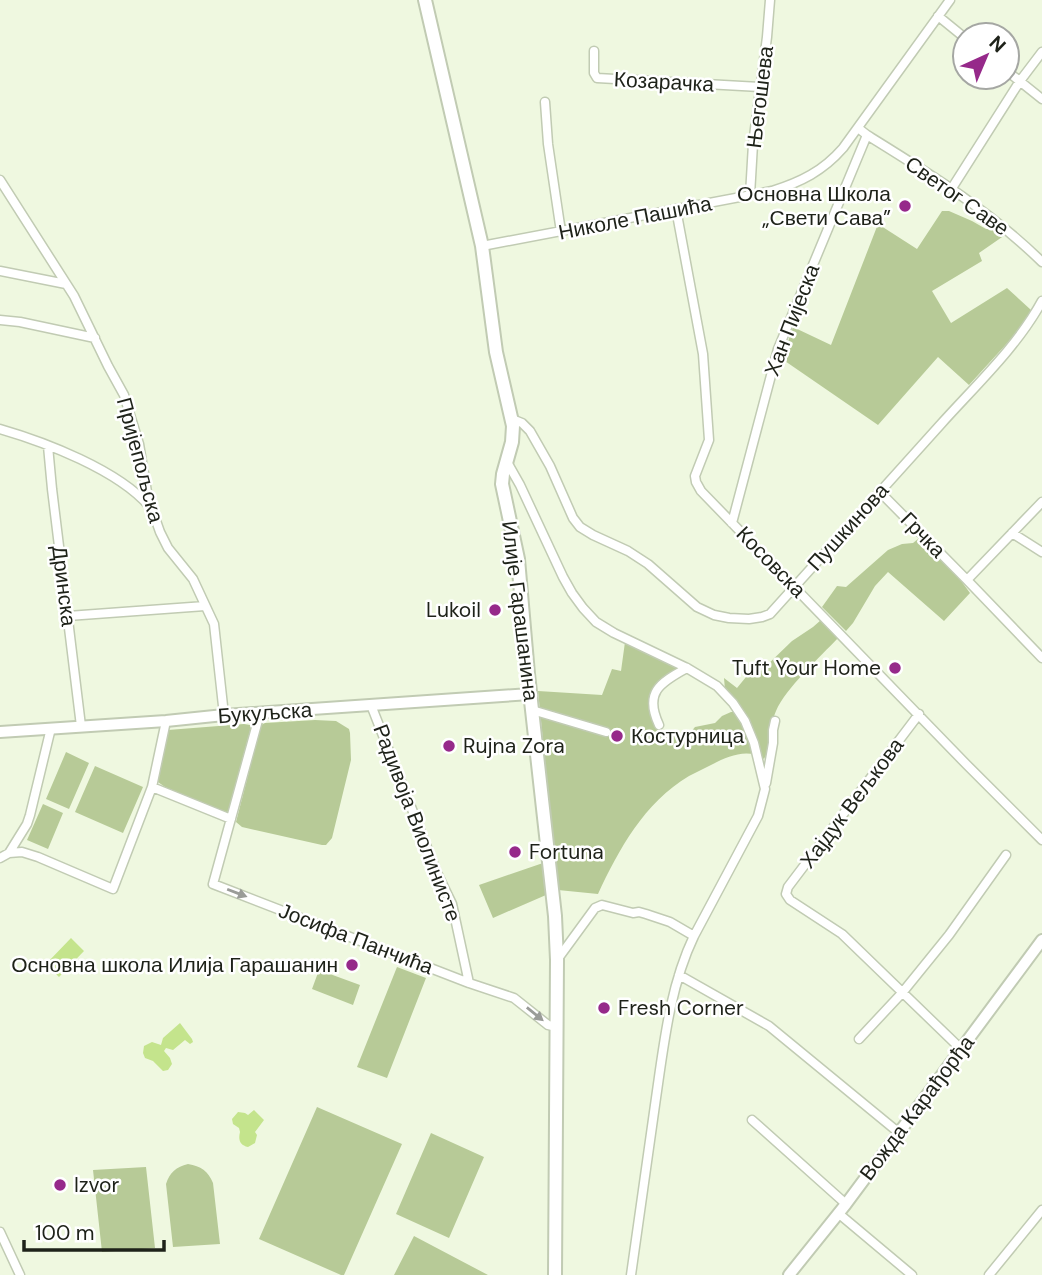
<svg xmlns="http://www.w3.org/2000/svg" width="1042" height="1275" font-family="'DM Sans',sans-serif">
<rect width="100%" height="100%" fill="#eff8e0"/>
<path fill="#b7ca97" d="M 942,211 L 949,211 L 972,221 L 986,229 L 998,229 L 1005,235 L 979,253 L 982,261 L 932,291 L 951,323 L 1007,288 L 1031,310 L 1021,328 L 969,385 L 938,357 L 878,425 L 782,359 L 793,327 L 831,345 L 878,224 L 917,249 Z
M 918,539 L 956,574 L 970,593 L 944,621 L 888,572 L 875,586 L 853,623 L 846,631 L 822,607 L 837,586 L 846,587 L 888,550 L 902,544 L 913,543 Z
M 821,620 L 832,630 L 838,638 C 820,657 786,688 776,711 C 769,727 773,745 764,759 C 748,748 729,756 713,764 C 705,768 697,772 689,776 C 644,803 619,849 598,894 L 558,890 L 538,691 L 602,695 L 612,669 L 621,671 L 625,642 L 679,669 L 650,700 L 649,710 L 659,730 L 665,736 L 679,736 L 689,734 L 695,727 L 715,723 L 722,716 L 731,712 L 742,712 L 725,690 L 724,678 L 737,688 L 755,666 L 761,671 L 792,641 L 813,627 Z
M 315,720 L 336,721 L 349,729 L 350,733 L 351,760 L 332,838 L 326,845 L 322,845 L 242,827 L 236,822 L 261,725 L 265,723 Z
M 244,724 L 250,725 L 250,731 L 228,812 L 226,813 L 165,787 L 158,782 L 157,778 L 168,730 Z
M 66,752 L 89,763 L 69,809 L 46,799 Z
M 95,766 L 143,787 L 123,833 L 75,812 Z
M 43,804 L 63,813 L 48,849 L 27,840 Z
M 543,863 L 546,895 L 493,918 L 479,885 Z
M 397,967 L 426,978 L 387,1078 L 357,1067 Z
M 319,970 L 360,985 L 353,1005 L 312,989 Z
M 317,1107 L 402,1144 L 344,1275 L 341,1275 L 259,1239 Z
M 431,1133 L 484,1157 L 449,1238 L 396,1214 Z
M 188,1164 C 201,1166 208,1171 213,1183 L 220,1244 L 173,1247 L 166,1184 C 170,1172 176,1167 188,1164 Z
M 146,1167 L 155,1248 L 102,1252 L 93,1170 Z
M 414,1236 L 488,1275 L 394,1275 Z"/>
<path fill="#c4e48c" d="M 71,938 L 84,951 L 59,977 L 46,964 Z
M 180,1023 L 192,1039 L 193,1042 L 190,1044 L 185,1040 L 173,1050 L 166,1048 L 164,1051 L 170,1058 L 172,1064 L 168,1070 L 163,1071 L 153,1061 L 145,1058 L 143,1053 L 144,1046 L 152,1042 L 161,1045 L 163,1038 Z
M 254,1110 L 264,1120 L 255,1132 L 257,1135 L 255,1143 L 248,1147 C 240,1145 238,1140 240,1132 L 239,1128 L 233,1124 L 232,1119 L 238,1112 L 245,1113 L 248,1115 Z"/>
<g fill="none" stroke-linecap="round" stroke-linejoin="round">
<g stroke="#c1cbb3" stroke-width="11">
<path id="street" d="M 938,16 L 965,38
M 594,51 L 594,73 L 597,78 L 760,87
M 1007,71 L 1042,99
M 545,102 L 548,144 L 561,232
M 867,135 C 930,174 989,210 1042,262
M 0,180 L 74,296 L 108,366 L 124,395 L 139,444 L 148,498 L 160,532 L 168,548 L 193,579 L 214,624 L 224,715
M 952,188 L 1020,81 L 1042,52
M 750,195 L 753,144 L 767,37 L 770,0
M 676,209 L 703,354 L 709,440 L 695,476 L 696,482 L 701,491 L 967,765 L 1042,840
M 482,246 L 772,191 C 801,182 823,171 843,148 L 950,0
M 0,271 L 66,284
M 0,320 L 20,322 L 95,338
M 512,419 L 522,423 L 530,431 L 550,466 L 573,518 L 580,527 L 593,535 L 628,551 L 648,564 L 697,607 L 714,615 L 729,618 L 749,619 L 762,617 L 770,614 C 827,550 884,487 941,424 C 976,385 1017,347 1042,301
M 0,429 C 45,442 118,470 149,506
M 48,446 L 52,489 L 81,726
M 507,462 L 520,485 L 563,577 L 572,593 L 583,608 L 596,622 L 614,633 L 687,668 L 717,686 L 733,703 L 745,721 L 754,743 L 765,789 L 758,816 L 694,936 C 670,986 664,1043 656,1098 C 648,1157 639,1216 631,1275
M 879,491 L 967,580
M 1042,502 L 967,580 L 1042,658
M 732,523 L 778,349 L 867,135 L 858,128
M 1012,533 L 1042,552
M 68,616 L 205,606
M 371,705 L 437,873 L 452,904 L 469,983
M 532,710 L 606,732
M 260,713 L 213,884 L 469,983 L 514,998 L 548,1025 L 557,1027
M 919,714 L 788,887 L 786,894 L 790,900 L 842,934 L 961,1049
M 659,725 C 644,693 659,683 687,668
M 766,783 L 773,743 L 773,730 L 775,721
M 152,787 L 231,819
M 9,853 L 27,824 L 30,815 L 51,728
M 0,858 L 9,853 L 22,852 L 38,857 L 113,889 L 152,787 L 166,721
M 557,960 L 595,908 L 602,905 L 633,913 L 639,912 L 646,914 L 670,922 L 694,936
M 679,975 L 769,1026 L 898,1132
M 859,1039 L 902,993 L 949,935 L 1006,855
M 752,1120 L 846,1204
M 838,1213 L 912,1275
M 0,1232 L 20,1275
M 989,1275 L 1042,1210"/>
</g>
<g stroke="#c1cbb3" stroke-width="14">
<path id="secondary" d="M 0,732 L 166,721 L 224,715 L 530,694
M 789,1275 L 846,1204 L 1042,940"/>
</g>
<g stroke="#c1cbb3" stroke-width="16">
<path id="primary" d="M 425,0 L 482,246 L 496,352 L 513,426 L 512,442 L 503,474 L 502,484 L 518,559 L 528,674 L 555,916 L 557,960 L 555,1275"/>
</g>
<use href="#street" stroke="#fff" stroke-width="8"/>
<use href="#secondary" stroke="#fff" stroke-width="10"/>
<use href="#primary" stroke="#fff" stroke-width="12"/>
</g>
<defs><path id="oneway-solid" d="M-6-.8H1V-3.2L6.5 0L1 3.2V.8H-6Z" transform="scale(1.75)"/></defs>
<g fill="#9a9c98">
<use href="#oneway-solid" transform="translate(237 893) rotate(21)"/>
<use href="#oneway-solid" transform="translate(535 1014) rotate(39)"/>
</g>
<g fill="#96298a" stroke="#fff" stroke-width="2.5">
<circle cx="905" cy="206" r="7"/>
<circle cx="495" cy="610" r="7"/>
<circle cx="895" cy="668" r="7"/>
<circle cx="617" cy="736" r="7"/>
<circle cx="449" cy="746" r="7"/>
<circle cx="515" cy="852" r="7"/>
<circle cx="352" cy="965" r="7"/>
<circle cx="604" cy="1008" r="7"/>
<circle cx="60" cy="1185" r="7"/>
</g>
<g text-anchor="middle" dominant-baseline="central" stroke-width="5" stroke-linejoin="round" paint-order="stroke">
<g font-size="21" fill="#1e2219" stroke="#fff">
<text transform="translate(664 82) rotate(3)">Козарачка</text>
<text transform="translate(760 97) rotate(-83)">Његошева</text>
<text transform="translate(957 196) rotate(35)">Светог Саве</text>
<text transform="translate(635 218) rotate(-11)">Николе Пашића</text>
<text transform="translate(792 320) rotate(-69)">Хан Пијеска</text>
<text transform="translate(140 460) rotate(75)">Пријепољска</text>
<text transform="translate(848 527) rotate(-48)">Пушкинова</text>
<text transform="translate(923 535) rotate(46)">Грчка</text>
<text transform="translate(771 562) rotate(46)">Косовска</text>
<text transform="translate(64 586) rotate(83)">Дринска</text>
<text transform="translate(520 611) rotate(83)">Илије Гарашанина</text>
<text transform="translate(265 713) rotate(-4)">Букуљска</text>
<text transform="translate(852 803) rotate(-53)">Хајдук Вељкова</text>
<text transform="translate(417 823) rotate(69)">Радивоја Виолинисте</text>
<text transform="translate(356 939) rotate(21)">Јосифа Панчића</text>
<text transform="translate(917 1108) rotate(-53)">Вожда Карађорђа</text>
</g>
<g font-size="21" fill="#1e2219" stroke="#fff" text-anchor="start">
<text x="891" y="194" text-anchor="end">Основна Школа<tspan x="891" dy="24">„Свети Сава”</tspan></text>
<text x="481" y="610" text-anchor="end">Lukoil</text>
<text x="881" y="668" text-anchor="end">Tuft Your Home</text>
<text x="631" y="736">Костурница</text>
<text x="463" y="746">Rujna Zora</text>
<text x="529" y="852">Fortuna</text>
<text x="338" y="965" text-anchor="end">Основна школа Илија Гарашанин</text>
<text x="618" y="1008">Fresh Corner</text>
<text x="74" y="1185">Izvor</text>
</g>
</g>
<g transform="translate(986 56) rotate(44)"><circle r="33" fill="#ffffff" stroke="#a5a7a3" stroke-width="2"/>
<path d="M0-5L12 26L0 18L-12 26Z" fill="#96298a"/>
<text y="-10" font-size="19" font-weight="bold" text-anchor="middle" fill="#1e2219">N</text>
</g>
<path d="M24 1240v10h140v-10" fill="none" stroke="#1e2219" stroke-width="3.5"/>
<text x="35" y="1240" font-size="21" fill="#1e2219" stroke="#ffffff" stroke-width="5" paint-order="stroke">100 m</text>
</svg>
